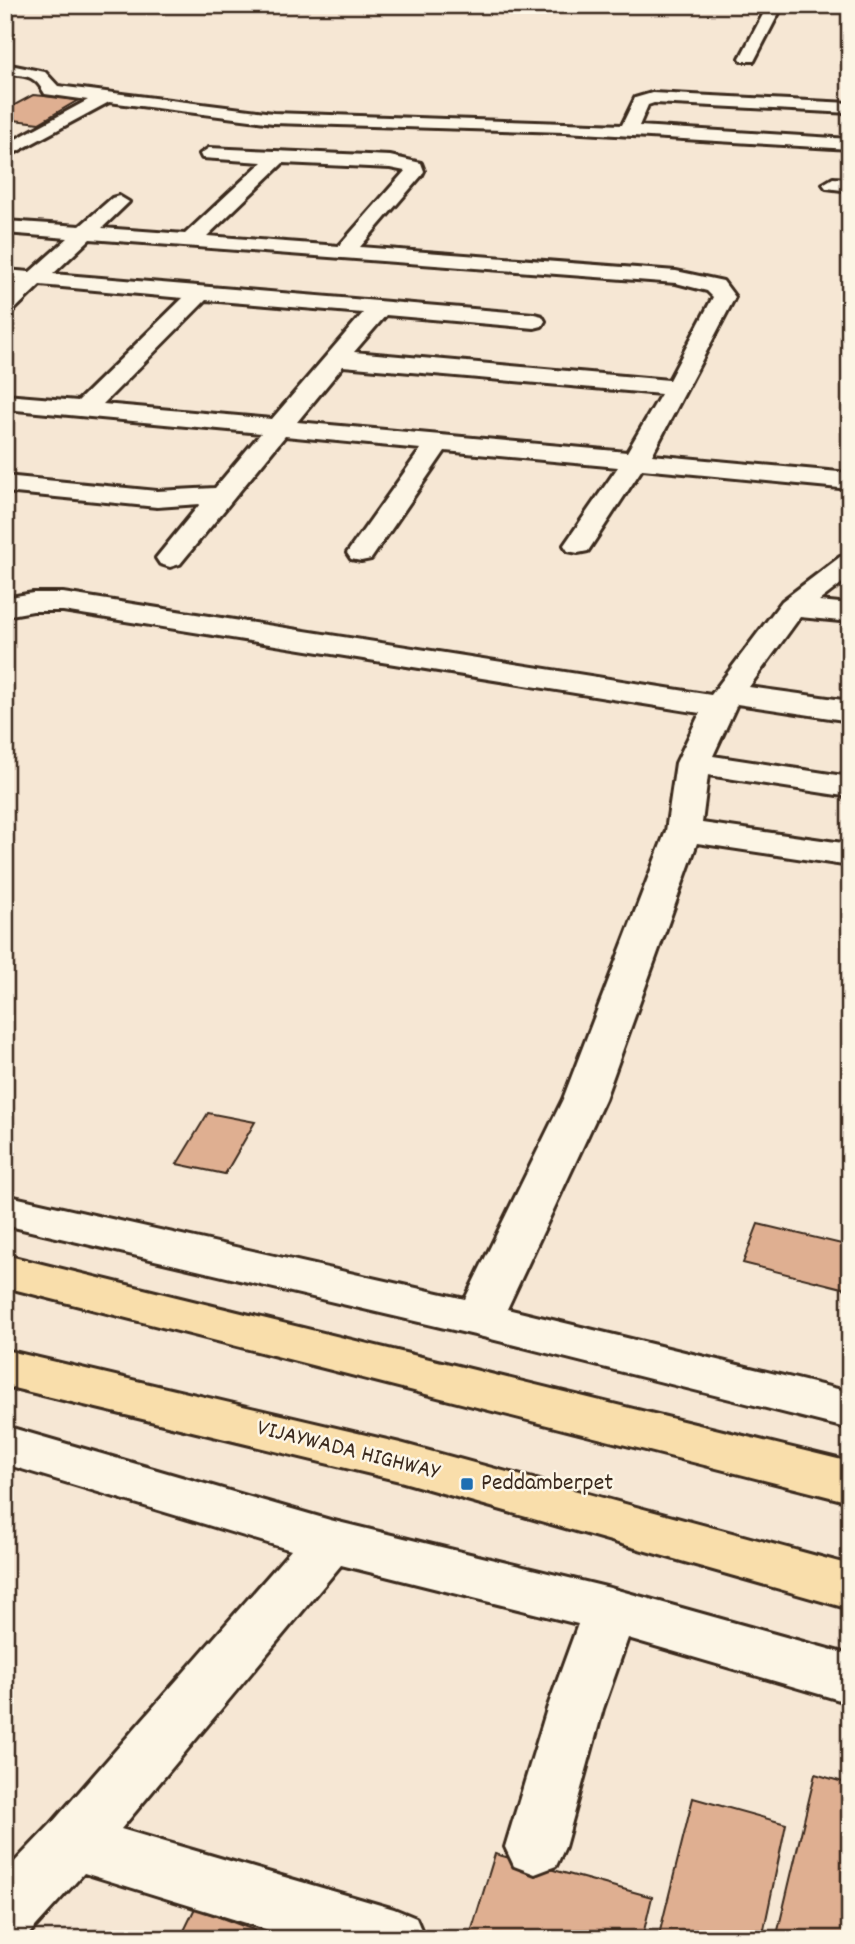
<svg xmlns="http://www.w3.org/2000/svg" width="855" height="1944" font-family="Dekko,sans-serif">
<rect width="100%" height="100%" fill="#f6e7d4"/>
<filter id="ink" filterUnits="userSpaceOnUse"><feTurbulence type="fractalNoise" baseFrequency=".0143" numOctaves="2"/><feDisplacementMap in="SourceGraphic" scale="14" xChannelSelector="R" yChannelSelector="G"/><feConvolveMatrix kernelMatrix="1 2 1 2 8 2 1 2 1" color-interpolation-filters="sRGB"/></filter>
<g filter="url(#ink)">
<path fill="#dfaf91" stroke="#3b2a1e" stroke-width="2" d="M 33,95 L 80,99 L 39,123 L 5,119 L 5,110 Z
M 208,1113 L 255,1122 L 225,1174 L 177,1164 Z
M 758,1224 L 850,1246 L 850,1290 L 743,1263 Z
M 815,1774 L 850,1784 L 850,1939 L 776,1939 Z
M 693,1798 L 786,1824 L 762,1939 L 658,1939 Z
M 495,1854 L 652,1897 L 642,1939 L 469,1939 Z
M 195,1908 L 254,1930 L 250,1939 L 180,1939 Z"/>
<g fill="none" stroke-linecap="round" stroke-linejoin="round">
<g stroke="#3b2a1e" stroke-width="6">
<path id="minor" d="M 768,5 L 783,5 L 754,61 L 742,61 L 740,58 Z
M 5,64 L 45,72 L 58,86 L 273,113 L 622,125 L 635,98 L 652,93 L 850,103 L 850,113 L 654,103 L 648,105 L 639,126 L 850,139 L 850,149 L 565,132 L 273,123 L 109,102 L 5,158 L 5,145 L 88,100 L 45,94 C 34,74 27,76 5,74 Z
M 209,148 L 390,156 L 421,163 L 424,171 L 422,175 L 360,247 L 676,271 L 723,281 L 735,297 L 652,455 L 850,473 L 850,489 L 642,469 L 588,551 L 578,553 L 568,551 L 564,545 L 618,467 L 445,451 L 371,559 L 361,561 L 351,559 L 347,553 L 421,449 L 285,436 L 180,564 L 170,567 L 160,564 L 156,558 L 200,504 L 157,507 L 5,492 L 5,476 L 157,491 L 215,488 L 261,433 L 5,409 L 5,395 L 78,401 L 183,298 L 40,285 L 13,311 L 5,313 L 5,294 L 17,283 L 5,282 L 5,270 L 30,272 L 68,238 L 5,233 L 5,221 L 80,226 L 112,198 L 119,196 L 129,202 L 102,228 L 185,234 L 262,162 L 202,158 L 200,154 ZM 283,163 L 390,168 L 405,171 L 339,246 L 207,236 ZM 90,239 L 676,283 L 707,291 L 713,297 L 669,380 L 354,352 L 386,315 L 534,328 L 542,326 L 545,321 L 542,316 L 534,314 L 53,274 ZM 206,300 L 363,313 L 272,419 L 103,404 ZM 343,366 L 661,394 L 627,452 L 297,422 Z
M 833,178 L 850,179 L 850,191 L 826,188 L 823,184 Z
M 850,555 L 850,577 L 819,601 L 850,604 L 850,622 L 800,617 L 749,687 L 850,701 L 850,721 L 737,704 L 713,756 L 850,777 L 850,797 L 708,775 L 702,823 L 850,844 L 850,866 L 697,843 L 605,1099 L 507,1309 L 850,1392 L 850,1429 L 479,1336 L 5,1225 L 5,1195 L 465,1299 L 563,1099 L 666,831 L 676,763 L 700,713 L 63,611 L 33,611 L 5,616 L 5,598 L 33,593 L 63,593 L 711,695 L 782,601 L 840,557 Z
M 5,1426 L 330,1520 L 610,1588 L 850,1655 L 850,1703 L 628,1638 L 603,1709 L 565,1847 L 556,1866 L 535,1874 L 514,1866 L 505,1847 L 547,1709 L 578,1624 L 341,1565 L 121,1829 L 394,1909 L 416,1918 L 425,1939 L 298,1939 L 84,1873 L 27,1936 L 5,1939 L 5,1872 L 52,1823 L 291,1550 L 5,1464 Z"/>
</g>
<g stroke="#3b2a1e" stroke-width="6">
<path id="highway" d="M 5,1255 L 850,1462 L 850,1502 L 5,1287 Z
M 5,1350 L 400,1443 L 850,1565 L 850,1609 L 400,1481 L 5,1386 Z"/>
</g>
<use href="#minor" fill="#fcf5e5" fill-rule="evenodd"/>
<use href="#highway" fill="#f9deab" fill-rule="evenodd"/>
</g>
</g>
<rect fill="#1f6fb2" stroke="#fcf5e5" stroke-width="2.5" x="460" y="1477" width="14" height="14" rx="3.5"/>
<g text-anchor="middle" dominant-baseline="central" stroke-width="5" stroke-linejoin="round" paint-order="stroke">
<g font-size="24" fill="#3b2a1e" stroke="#fcf5e5">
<text transform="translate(348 1451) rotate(14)">VIJAYWADA HIGHWAY</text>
</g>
<g font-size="24" fill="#3b2a1e" stroke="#fcf5e5" text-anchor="start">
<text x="481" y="1484">Peddamberpet</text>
</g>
</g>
<rect width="855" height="1944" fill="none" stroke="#fcf5e5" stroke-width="28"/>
<rect x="14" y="14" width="827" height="1916" fill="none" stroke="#3b2a1e" stroke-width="2.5" filter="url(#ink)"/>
</svg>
